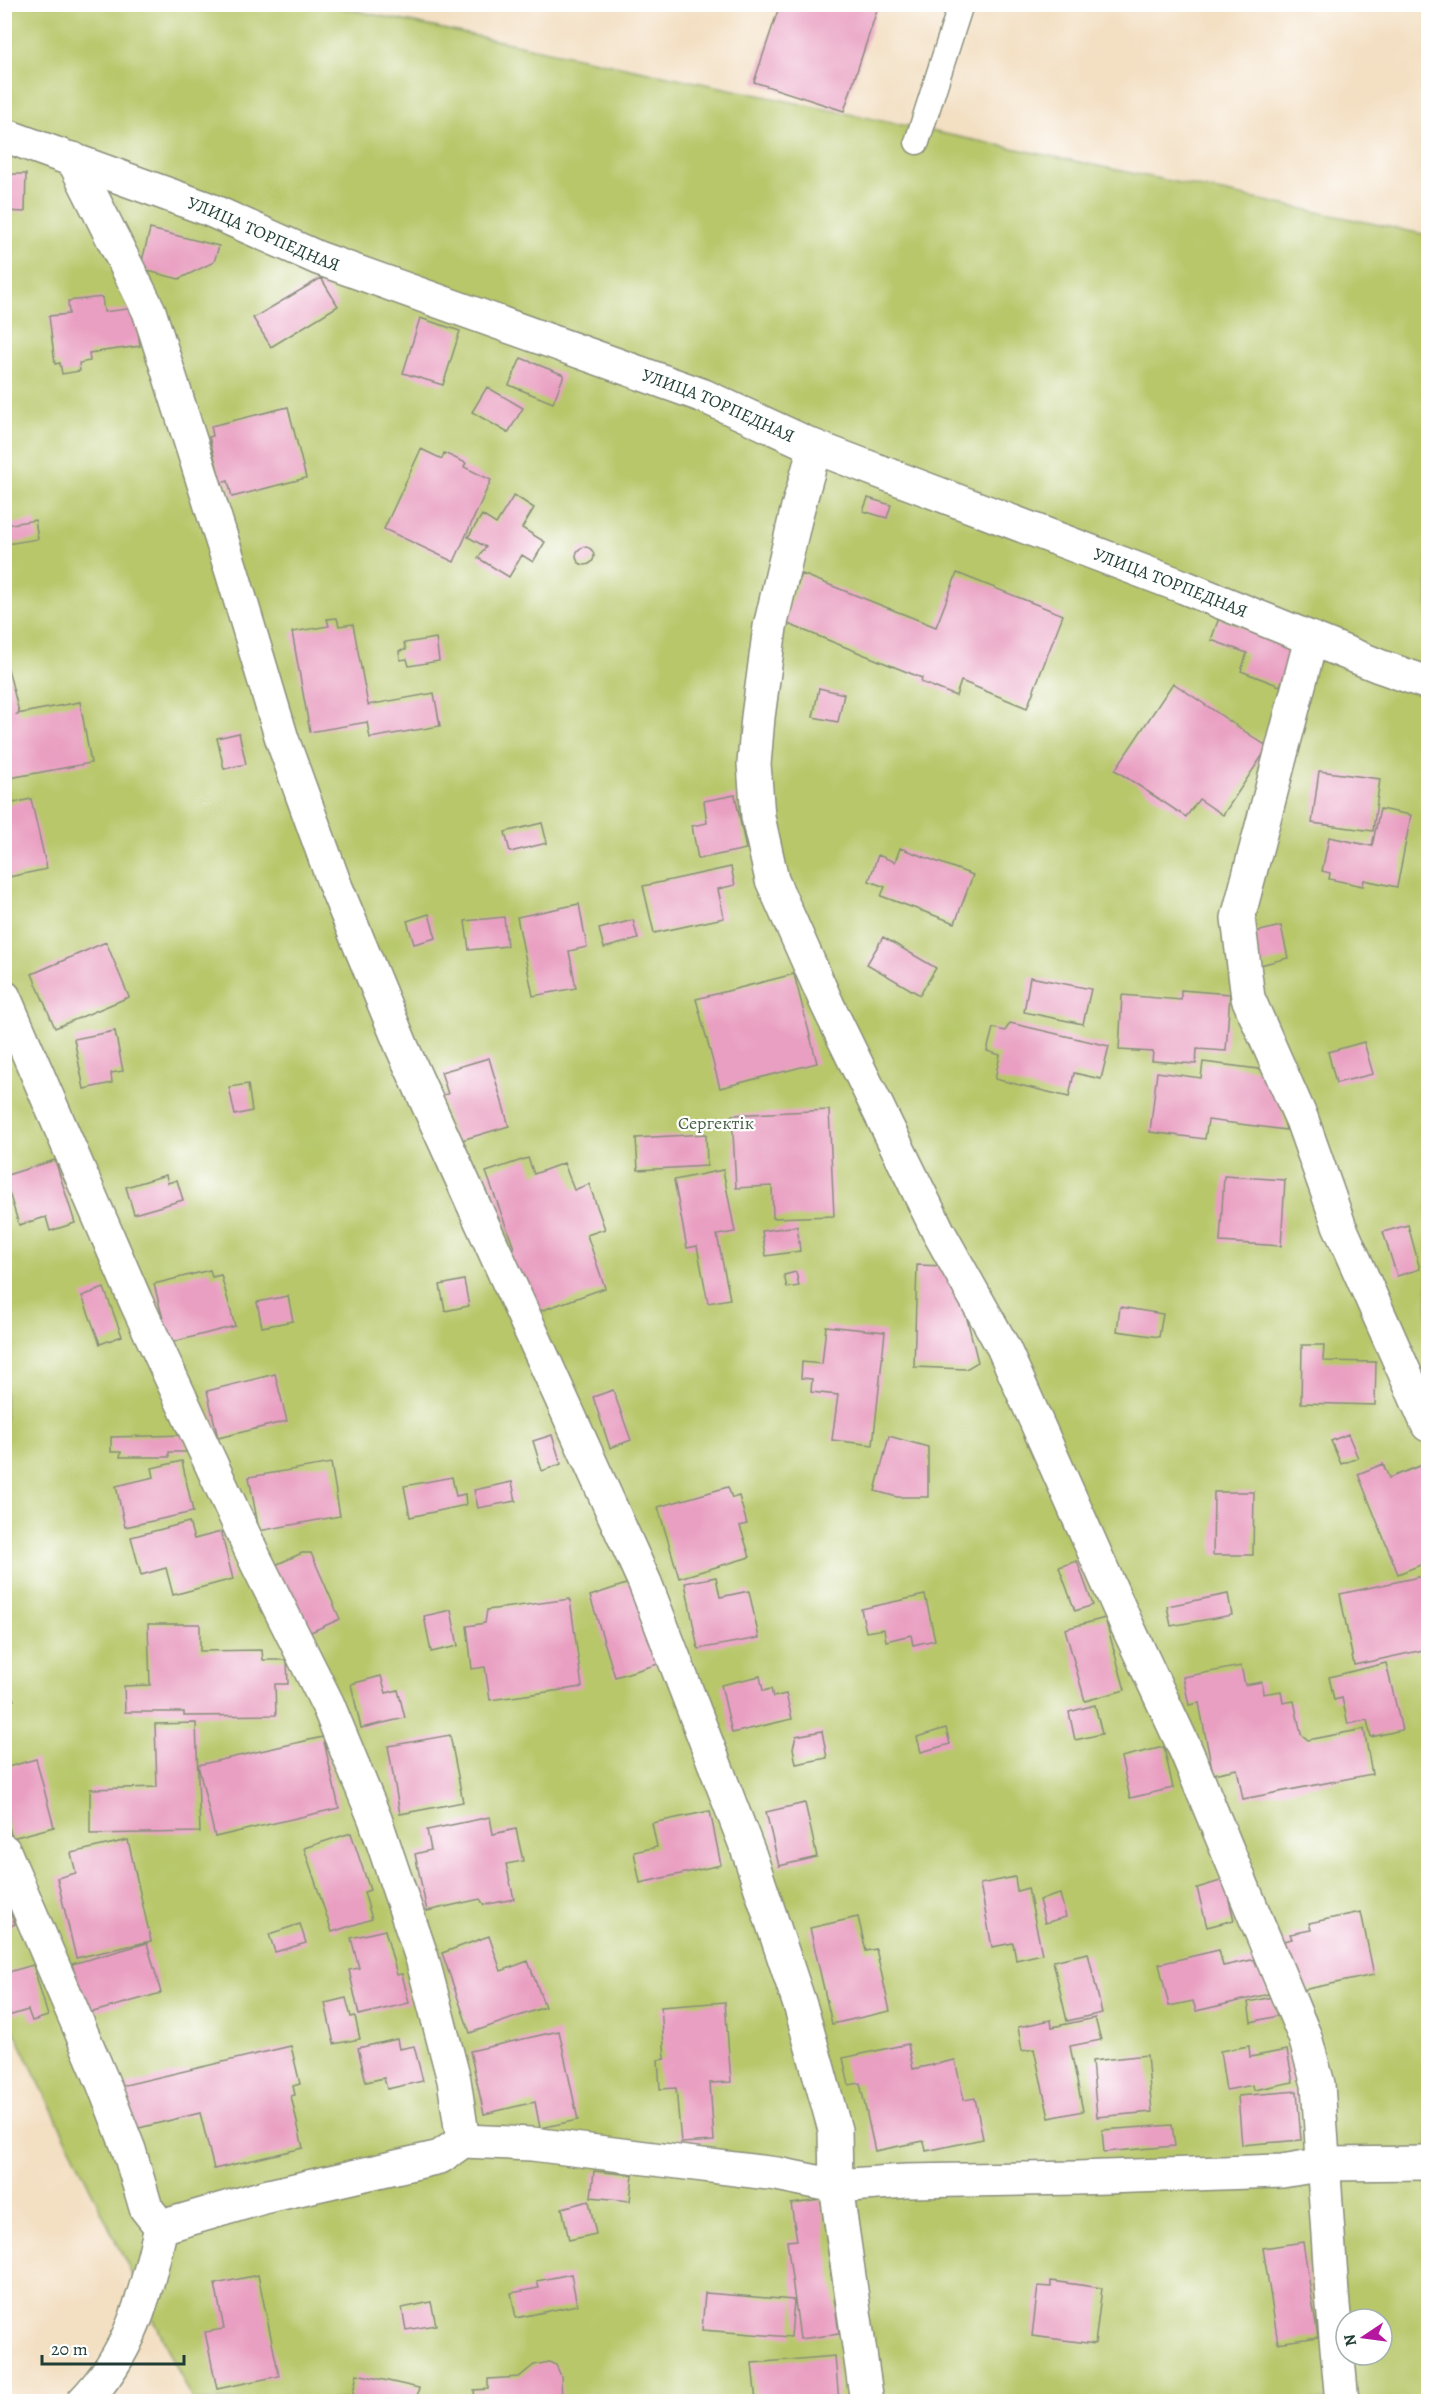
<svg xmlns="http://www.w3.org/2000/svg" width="1433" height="2406" font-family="Alegreya,serif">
<rect width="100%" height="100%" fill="#fff"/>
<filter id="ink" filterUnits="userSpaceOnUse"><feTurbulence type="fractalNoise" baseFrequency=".0167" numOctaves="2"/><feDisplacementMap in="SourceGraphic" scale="12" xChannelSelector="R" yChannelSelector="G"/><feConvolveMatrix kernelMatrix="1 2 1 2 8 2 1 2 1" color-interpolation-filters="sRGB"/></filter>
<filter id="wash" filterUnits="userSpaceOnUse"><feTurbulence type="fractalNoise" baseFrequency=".008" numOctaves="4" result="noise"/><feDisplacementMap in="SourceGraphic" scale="24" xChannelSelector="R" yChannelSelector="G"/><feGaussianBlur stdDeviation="1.35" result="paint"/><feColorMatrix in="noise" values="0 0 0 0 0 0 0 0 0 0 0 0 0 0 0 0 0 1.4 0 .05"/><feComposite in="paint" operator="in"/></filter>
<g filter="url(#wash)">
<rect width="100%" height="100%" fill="#f3dfc2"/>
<path fill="#b8c76a" stroke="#6c824f" stroke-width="1.5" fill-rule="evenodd" d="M 5,5 L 328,5 L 1428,235 L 1428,2401 L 193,2401 L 5,2012 ZM 1346,2319 L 1382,2319 L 1382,2355 L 1346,2355 Z"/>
<g id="blocks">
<path fill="#e99fc1" d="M 780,4 L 879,4 L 844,111 L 754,82 Z
M 4,174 L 26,174 L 25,212 L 4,211 Z
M 150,229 L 219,246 L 214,262 L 179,279 L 140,269 Z
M 321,278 L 338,306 L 271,347 L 253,318 Z
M 102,297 L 104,312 L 135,308 L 140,346 L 89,353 L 90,361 L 79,363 L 80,371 L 62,374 L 60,363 L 55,364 L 49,316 L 69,314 L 68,301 Z
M 420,318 L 460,331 L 443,385 L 403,373 Z
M 521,358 L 564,375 L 553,403 L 509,385 Z
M 487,387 L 523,408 L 508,433 L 472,412 Z
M 288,407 L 306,478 L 232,497 L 228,481 L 221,483 L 209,437 L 213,436 L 211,426 Z
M 421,449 L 442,459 L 444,453 L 466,463 L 464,467 L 491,480 L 454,562 L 384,529 Z
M 514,495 L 534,508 L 522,528 L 545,542 L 533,562 L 522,555 L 509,577 L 478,558 L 486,547 L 468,537 L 482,515 L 496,524 Z
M 868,498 L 891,505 L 887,518 L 863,511 Z
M 35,520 L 38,539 L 7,544 L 5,525 Z
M576 556a9 9 0 1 1 18 0a9 9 0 1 1-18 0Z
M 957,573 L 1063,615 L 1027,708 L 961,681 L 956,696 L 921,682 L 922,678 L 783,622 L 802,574 L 936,627 Z
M 337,618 L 339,626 L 353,624 L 368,705 L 434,693 L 440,726 L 370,738 L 367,722 L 310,732 L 292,632 L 329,626 L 327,619 Z
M 1219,618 L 1295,646 L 1280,686 L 1241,671 L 1247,653 L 1211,640 Z
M 436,638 L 439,661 L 409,666 L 407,659 L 400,660 L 399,651 L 406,650 L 404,643 Z
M 4,653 L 19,712 L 17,714 L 80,702 L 91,763 L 4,779 Z
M 1173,683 L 1268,747 L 1223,815 L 1199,799 L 1186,817 L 1115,770 Z
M 819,688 L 844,694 L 838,722 L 813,717 Z
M 239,733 L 246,764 L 224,769 L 217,738 Z
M 1319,771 L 1380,779 L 1373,831 L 1312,823 Z
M 735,795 L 746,849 L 698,859 L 692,826 L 707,823 L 704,801 Z
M 31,799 L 47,869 L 4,878 L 4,805 Z
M 1380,809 L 1411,815 L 1397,887 L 1364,880 L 1363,886 L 1329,879 L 1330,873 L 1322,871 L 1329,837 L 1372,846 Z
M 542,823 L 547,843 L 510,852 L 505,832 Z
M 900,848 L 973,875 L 955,923 L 881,896 L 885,887 L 869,881 L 878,855 L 895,862 Z
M 731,867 L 735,885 L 718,889 L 724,918 L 654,933 L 643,886 Z
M 579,904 L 587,947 L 569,951 L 576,988 L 533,996 L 517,917 Z
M 429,914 L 436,938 L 414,944 L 407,921 Z
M 504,917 L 507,946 L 469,950 L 465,921 Z
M 633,920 L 638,939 L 604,948 L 599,929 Z
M 1281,926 L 1288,958 L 1260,965 L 1252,933 Z
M 883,937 L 936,968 L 920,995 L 867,964 Z
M 106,942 L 129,997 L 55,1028 L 32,974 Z
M 794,974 L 817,1063 L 720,1088 L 696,999 Z
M 1030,977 L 1091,989 L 1083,1024 L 1024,1012 Z
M 1181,990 L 1230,994 L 1226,1051 L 1197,1049 L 1196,1064 L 1152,1061 L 1153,1052 L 1119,1050 L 1122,995 L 1181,1000 Z
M 1010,1023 L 1109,1046 L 1101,1079 L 1074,1073 L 1069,1097 L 995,1079 L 1000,1055 L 987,1051 L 993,1028 L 1005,1031 Z
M 115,1031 L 123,1071 L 111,1073 L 112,1083 L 84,1089 L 74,1039 Z
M 1364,1042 L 1373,1074 L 1336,1083 L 1328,1052 Z
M 489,1058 L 509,1126 L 455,1142 L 441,1095 L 448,1094 L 441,1072 Z
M 1203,1062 L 1274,1071 L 1286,1130 L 1208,1120 L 1205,1139 L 1150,1132 L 1157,1072 L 1201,1078 Z
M 248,1084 L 252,1111 L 235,1115 L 229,1087 Z
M 829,1110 L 834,1216 L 773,1218 L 772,1186 L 736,1188 L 732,1115 Z
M 706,1134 L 707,1166 L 638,1170 L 636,1138 Z
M 528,1158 L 534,1174 L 564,1163 L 574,1190 L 589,1184 L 605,1229 L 587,1235 L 605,1288 L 529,1315 L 507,1250 L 514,1248 L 486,1172 Z
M 55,1160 L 75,1223 L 50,1231 L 46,1217 L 19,1225 L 4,1176 Z
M 723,1170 L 735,1232 L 717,1235 L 730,1299 L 708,1303 L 697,1246 L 687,1248 L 674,1180 Z
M 166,1175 L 168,1183 L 177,1180 L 183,1200 L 134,1214 L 126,1187 Z
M 1224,1176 L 1285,1180 L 1281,1246 L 1220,1242 Z
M 1408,1225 L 1420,1269 L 1397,1276 L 1383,1232 Z
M 797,1226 L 800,1251 L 766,1256 L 762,1231 Z
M 917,1265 L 946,1266 L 959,1287 L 978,1362 L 966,1369 L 914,1367 Z
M 210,1270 L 212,1277 L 221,1275 L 235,1326 L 169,1343 L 154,1284 Z
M 796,1272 L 799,1286 L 787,1288 L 784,1275 Z
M 464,1280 L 469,1306 L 445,1311 L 440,1285 Z
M 104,1288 L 122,1336 L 100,1344 L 82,1296 Z
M 288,1296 L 293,1321 L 262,1327 L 257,1302 Z
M 1120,1307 L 1163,1314 L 1159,1337 L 1117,1331 Z
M 826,1326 L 885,1332 L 873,1445 L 832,1440 L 838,1395 L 811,1392 L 812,1379 L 801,1378 L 802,1362 L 822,1364 Z
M 1302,1345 L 1324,1345 L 1323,1361 L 1376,1362 L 1375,1405 L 1301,1403 Z
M 275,1374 L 287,1421 L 218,1438 L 207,1391 Z
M 613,1390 L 631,1440 L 610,1448 L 593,1397 Z
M 1348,1434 L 1358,1458 L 1341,1464 L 1331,1441 Z
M 185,1435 L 186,1452 L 169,1452 L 169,1457 L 120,1457 L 121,1452 L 111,1452 L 111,1437 Z
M 552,1435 L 561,1464 L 542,1471 L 533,1441 Z
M 889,1436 L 928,1447 L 928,1497 L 897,1497 L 875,1491 Z
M 182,1461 L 193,1512 L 125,1527 L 116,1486 L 154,1477 L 152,1468 Z
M 331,1463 L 340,1516 L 259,1531 L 249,1477 Z
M 1427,1463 L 1428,1467 L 1428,1562 L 1398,1574 L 1358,1474 L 1383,1464 L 1389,1478 Z
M 452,1477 L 456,1496 L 465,1494 L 466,1505 L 410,1517 L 404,1486 Z
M 512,1482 L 516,1501 L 478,1508 L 474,1490 Z
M 728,1487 L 732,1498 L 739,1496 L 747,1524 L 740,1526 L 750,1557 L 679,1578 L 658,1507 Z
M 1214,1492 L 1254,1492 L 1253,1555 L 1213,1555 Z
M 189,1522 L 194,1539 L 221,1532 L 233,1579 L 173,1595 L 166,1568 L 141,1575 L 131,1537 Z
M 302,1553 L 311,1553 L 340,1619 L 302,1636 L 271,1567 Z
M 1077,1561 L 1093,1605 L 1075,1611 L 1059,1567 Z
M 1428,1575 L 1428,1649 L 1354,1665 L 1340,1594 Z
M 716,1577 L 720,1597 L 749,1591 L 759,1638 L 698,1649 L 685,1583 Z
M 632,1582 L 658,1664 L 615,1677 L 590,1596 Z
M 1228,1594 L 1232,1615 L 1171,1626 L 1167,1606 Z
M 925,1595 L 935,1640 L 913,1645 L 911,1635 L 886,1641 L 884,1629 L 866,1632 L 861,1609 Z
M 570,1599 L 582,1687 L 490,1700 L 485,1667 L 472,1669 L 467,1626 L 485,1623 L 487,1610 Z
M 451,1610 L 458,1646 L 431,1652 L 424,1616 Z
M 1105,1618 L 1125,1690 L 1085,1701 L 1065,1629 Z
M 148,1624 L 200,1624 L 200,1651 L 262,1650 L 263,1660 L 287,1660 L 288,1684 L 275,1684 L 276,1715 L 184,1716 L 184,1712 L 125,1712 L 124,1686 L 150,1685 Z
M 1386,1663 L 1402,1730 L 1371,1737 L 1367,1720 L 1348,1724 L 1342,1698 L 1334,1700 L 1329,1677 Z
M 1241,1666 L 1245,1685 L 1262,1682 L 1263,1694 L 1281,1691 L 1283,1703 L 1294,1701 L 1301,1734 L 1308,1740 L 1364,1729 L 1372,1774 L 1243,1799 L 1237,1769 L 1213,1774 L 1199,1703 L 1189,1705 L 1183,1677 Z
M 4,1672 L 14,1700 L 4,1703 Z
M 381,1676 L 386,1693 L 398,1690 L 405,1718 L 361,1728 L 351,1684 Z
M 760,1676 L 763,1691 L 771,1689 L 773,1697 L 786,1694 L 792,1719 L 732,1733 L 721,1685 Z
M 1095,1705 L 1102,1734 L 1075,1740 L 1069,1712 Z
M 196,1723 L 200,1832 L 90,1834 L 90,1789 L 157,1787 L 155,1724 Z
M 946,1728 L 950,1744 L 921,1752 L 917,1737 Z
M 822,1731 L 827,1758 L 796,1764 L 793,1748 L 796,1736 Z
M 450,1735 L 463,1802 L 400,1814 L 388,1746 Z
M 323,1737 L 339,1808 L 215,1837 L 198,1765 Z
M 1164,1747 L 1173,1788 L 1130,1798 L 1121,1757 Z
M 36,1759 L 54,1827 L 12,1838 L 4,1809 L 4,1768 Z
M 805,1803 L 817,1857 L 779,1866 L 766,1812 Z
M 710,1811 L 721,1865 L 640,1883 L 634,1852 L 657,1847 L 652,1823 Z
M 490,1817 L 493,1834 L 516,1829 L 523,1861 L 506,1864 L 514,1899 L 484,1905 L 480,1899 L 427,1911 L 415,1854 L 431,1850 L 427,1830 Z
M 351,1833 L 370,1890 L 364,1892 L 372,1919 L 332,1932 L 304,1848 Z
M 128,1840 L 151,1941 L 76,1958 L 57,1878 L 76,1873 L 71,1853 Z
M 1015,1877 L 1017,1891 L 1028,1888 L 1042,1954 L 1016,1960 L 1013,1943 L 992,1947 L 980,1884 Z
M 1224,1880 L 1234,1920 L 1207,1927 L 1197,1888 Z
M 1060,1894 L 1066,1917 L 1045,1923 L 1039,1900 Z
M 4,1898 L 15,1924 L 4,1929 Z
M 1361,1912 L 1374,1975 L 1293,1992 L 1283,1941 L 1292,1939 L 1290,1934 L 1311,1930 L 1309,1923 Z
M 858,1917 L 866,1951 L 876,1949 L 890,2011 L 832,2024 L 810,1928 Z
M 300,1924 L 306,1943 L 275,1952 L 269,1934 Z
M 385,1930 L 397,1975 L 402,1974 L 409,2003 L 359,2015 L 349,1970 L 359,1968 L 351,1938 Z
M 489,1936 L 501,1971 L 528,1961 L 545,2007 L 470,2033 L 442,1953 Z
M 147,1943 L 161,1993 L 86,2014 L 72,1964 Z
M 1219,1950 L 1223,1966 L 1261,1958 L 1269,1994 L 1196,2011 L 1193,2001 L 1169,2006 L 1159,1964 Z
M 1088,1953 L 1102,2013 L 1067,2021 L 1053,1961 Z
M 33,1965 L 48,2016 L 32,2021 L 28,2010 L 5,2017 L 5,1973 Z
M 1272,1997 L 1277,2016 L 1251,2022 L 1248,2002 Z
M 346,1998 L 351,2017 L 355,2016 L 360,2039 L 334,2044 L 325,2003 Z
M 725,2002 L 731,2082 L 710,2083 L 714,2141 L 681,2143 L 676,2088 L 660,2089 L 658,2060 L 665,2059 L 661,2007 Z
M 1095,2018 L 1101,2040 L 1070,2046 L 1083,2111 L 1049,2118 L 1034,2049 L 1022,2051 L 1018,2027 L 1051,2020 L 1052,2027 Z
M 559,2031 L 578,2120 L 540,2128 L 535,2102 L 484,2114 L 470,2051 Z
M 397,2039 L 399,2049 L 414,2046 L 423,2081 L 387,2089 L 384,2078 L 366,2082 L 358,2048 Z
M 908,2044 L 913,2069 L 955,2060 L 964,2100 L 975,2098 L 983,2139 L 926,2151 L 924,2141 L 875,2151 L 860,2083 L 849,2085 L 843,2058 Z
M 291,2046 L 300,2084 L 293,2086 L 295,2095 L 291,2096 L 303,2148 L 214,2169 L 200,2113 L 131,2130 L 121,2086 Z
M 1249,2046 L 1250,2057 L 1287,2050 L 1293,2082 L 1254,2090 L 1253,2085 L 1226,2090 L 1220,2051 Z
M 1147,2055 L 1152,2112 L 1097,2117 L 1092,2061 Z
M 1297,2091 L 1301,2140 L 1242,2145 L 1238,2096 Z
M 1172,2125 L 1175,2146 L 1104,2152 L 1102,2130 Z
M 594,2171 L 633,2175 L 630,2201 L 591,2197 Z
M 821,2200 L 839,2334 L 800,2339 L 787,2241 L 797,2240 L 791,2204 Z
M 589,2201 L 596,2234 L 569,2240 L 562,2208 Z
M 1303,2242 L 1318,2337 L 1278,2343 L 1263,2248 Z
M 571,2274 L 577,2305 L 516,2318 L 511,2293 L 539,2288 L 537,2281 Z
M 258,2275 L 279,2376 L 217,2389 L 205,2332 L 224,2329 L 215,2284 Z
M 1051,2281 L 1102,2288 L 1095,2344 L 1032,2336 L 1038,2286 L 1051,2287 Z
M 705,2293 L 794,2300 L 791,2337 L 702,2330 Z
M 431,2302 L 436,2325 L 406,2330 L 402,2308 Z
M 835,2356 L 839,2402 L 756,2402 L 752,2363 Z
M 549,2362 L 556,2365 L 561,2376 L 562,2402 L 475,2402 L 474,2390 L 488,2389 L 488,2379 L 519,2377 L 534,2365 Z
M 357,2374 L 419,2388 L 416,2402 L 351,2402 Z"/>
</g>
</g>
<g filter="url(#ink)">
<use href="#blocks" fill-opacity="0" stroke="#898e7b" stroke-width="1.5"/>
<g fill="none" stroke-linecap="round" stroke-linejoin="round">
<g stroke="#898e7b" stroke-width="27">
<path id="service" d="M 917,142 L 961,4"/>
</g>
<g stroke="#898e7b" stroke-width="36">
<g id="minor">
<path id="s1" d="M 4,135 L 208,209 L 318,258 L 704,396 L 815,447 L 1184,587 L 1379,666 L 1428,683"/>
<path d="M 73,159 L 149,311 L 232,572 L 282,739 L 335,885 L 402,1047 L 645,1583 L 750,1856 L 801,2008 L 835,2130 L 836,2186 L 906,2181 L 1077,2178 L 1282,2171 L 1324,2164 L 1428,2163"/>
<path d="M 815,447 L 797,511 L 770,627 L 758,717 L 754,764 L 758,817 L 772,880 L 828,1006 L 938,1231 L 1003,1347 L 1125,1621 L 1187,1753 L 1305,2037 L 1318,2084 L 1332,2294 L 1342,2402"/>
<path d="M 1311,639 L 1238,918 L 1248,998 L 1302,1120 L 1339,1225 L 1428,1425"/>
<path d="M 4,997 L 136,1302 L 256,1561 L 328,1705 L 375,1819 L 422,1958 L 454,2080 L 463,2141"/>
<path d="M 4,1851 L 103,2083 L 129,2150 L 146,2208 L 161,2227"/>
<path d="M 83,2402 C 133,2351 145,2294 161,2227 L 264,2197 L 440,2157 L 463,2141 L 532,2144 L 777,2174 L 836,2186 L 867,2402"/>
</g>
</g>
<use href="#service" stroke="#fff" stroke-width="24"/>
<use href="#minor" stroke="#fff" stroke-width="33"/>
</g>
</g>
<g text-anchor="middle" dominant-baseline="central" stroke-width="4.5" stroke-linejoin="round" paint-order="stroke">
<g font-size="18" fill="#1f3d34" stroke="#fff">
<text stroke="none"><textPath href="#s1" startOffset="278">УЛИЦА ТОРПЕДНАЯ</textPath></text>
<text stroke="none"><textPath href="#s1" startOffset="764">УЛИЦА ТОРПЕДНАЯ</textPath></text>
<text stroke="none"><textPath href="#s1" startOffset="1250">УЛИЦА ТОРПЕДНАЯ</textPath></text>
</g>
<g font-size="18" fill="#456042" stroke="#fff">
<text x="716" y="1123">Сергектік</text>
</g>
</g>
<rect width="1433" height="2406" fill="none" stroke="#fff" stroke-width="24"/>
<g transform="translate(1364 2337) rotate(257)"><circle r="28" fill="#ffffff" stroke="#a5b1ae" stroke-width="1.5"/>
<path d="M0-4.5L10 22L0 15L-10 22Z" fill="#b5179e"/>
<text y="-9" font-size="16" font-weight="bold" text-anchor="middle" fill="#1f3d34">N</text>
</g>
<path d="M42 2355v9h142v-9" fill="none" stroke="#1f3d34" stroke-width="3"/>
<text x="51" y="2355" font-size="18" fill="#1f3d34" stroke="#ffffff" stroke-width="4.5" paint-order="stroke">20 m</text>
</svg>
